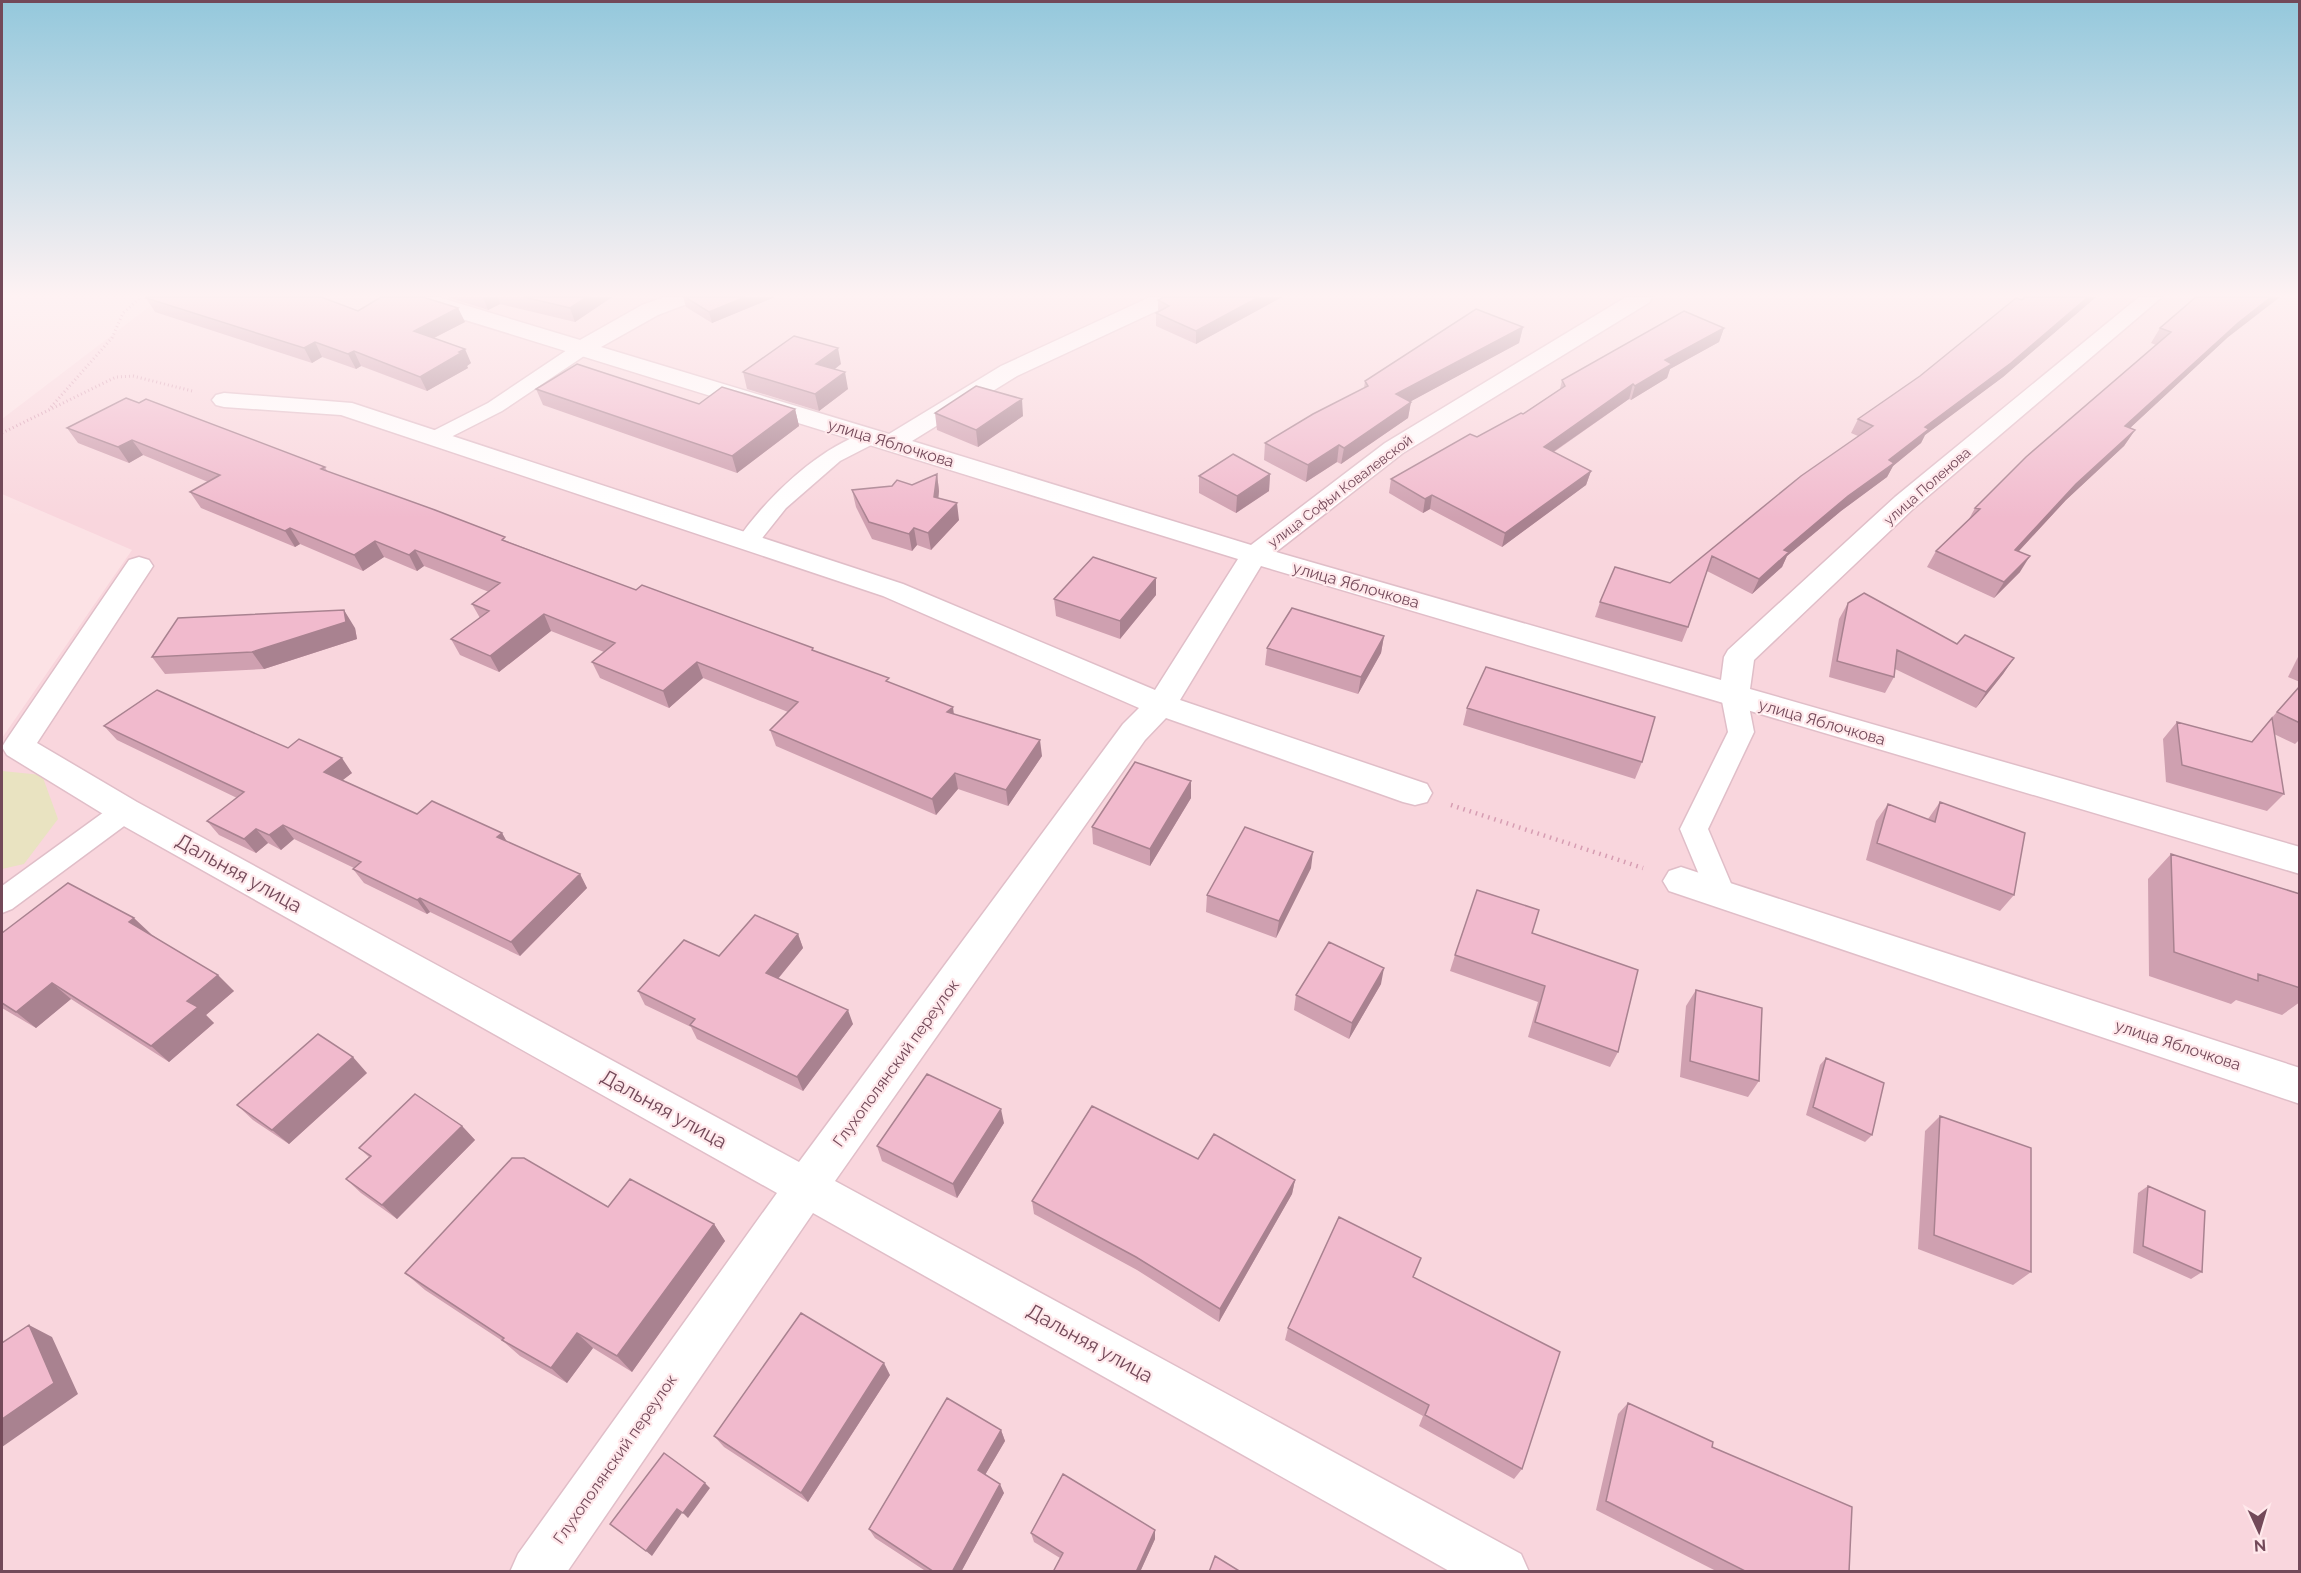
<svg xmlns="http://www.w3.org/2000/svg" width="2301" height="1573" font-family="Raleway,sans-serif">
<rect width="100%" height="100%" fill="#fce2e5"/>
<path fill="#f9d6dd" d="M 162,297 L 2299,297 L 2299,1571 L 2,1571 L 2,738 L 132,550 L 2,494 L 2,419 Z"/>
<path fill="#e9e3c1" d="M 2,771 L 42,775 L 58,819 L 24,864 L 2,869 Z"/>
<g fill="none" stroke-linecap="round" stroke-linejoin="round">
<g stroke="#e0bec8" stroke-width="3">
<path id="lane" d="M 583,342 L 590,344 L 592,348 L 590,352 L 502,411 L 441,442 L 427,442 L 424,438 L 427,434 L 488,403 L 576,344 Z
M 872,431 L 879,433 L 882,437 L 879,441 L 840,461 L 786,508 L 755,547 L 747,549 L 739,547 L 736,542 C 764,500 821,444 872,431 Z
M 1734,687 L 1743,690 L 1747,696 L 1754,732 L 1708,829 L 1735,893 L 1730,901 L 1720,905 L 1710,901 L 1680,829 L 1728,732 L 1721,696 L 1725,690 Z
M 125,801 L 135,804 L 139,811 L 135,818 L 12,909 L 2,913 L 2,886 L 115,804 Z"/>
</g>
<g stroke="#e0bec8" stroke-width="3">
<path id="street" d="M 405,297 L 438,297 L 580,340 L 642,305 L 664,297 L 694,297 L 692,302 L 658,315 L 601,347 L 889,434 L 1001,366 L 1150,297 L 1178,297 L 1176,302 L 1017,376 L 912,441 L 1251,545 L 1385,443 L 1626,297 L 1652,297 L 1650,302 L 1403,453 L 1276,552 L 1721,680 L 1724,657 L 1728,650 L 1895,497 L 2139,297 L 2162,297 L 1913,509 L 1754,660 L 1750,689 L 2300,847 L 2300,874 L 1261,566 L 1180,700 L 1427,784 L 1432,793 L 1427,802 L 1415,805 L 1403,802 L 1166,718 L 1145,740 L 835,1181 L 1521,1554 L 1529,1572 L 1451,1572 L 813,1213 L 567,1572 L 510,1572 L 518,1554 L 777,1193 L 113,820 L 7,755 L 2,747 L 7,739 L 129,560 L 139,557 L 149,560 L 153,566 L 37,743 L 137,802 L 799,1162 L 1123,724 L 1139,708 L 883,596 L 341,415 L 224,407 L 216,405 L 212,400 L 216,395 L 224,393 L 352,403 L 903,584 L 1155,690 L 1238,559 L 407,302 Z
M 1681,867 L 2300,1068 L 2300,1104 L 1669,891 L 1663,881 L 1669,871 Z"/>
</g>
<path stroke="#d69db2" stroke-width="3" stroke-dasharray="1 3" stroke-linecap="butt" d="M 51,407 L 112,338 L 123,313 L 141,297
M 2,433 L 116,377 L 133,376 L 192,391"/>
<path stroke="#d69db2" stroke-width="4.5" stroke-dasharray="1.5 5" stroke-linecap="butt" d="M 1451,805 L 1643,868"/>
<use href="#lane" fill="#fff" fill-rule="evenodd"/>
<use href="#street" fill="#fff" fill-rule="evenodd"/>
</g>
<path fill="#cfa0b0" d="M 447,297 L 612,297 L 575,322 L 500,304 L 488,310 Z
M 683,297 L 775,297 L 712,323 L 686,307 Z
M 1282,297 L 1196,344 L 1156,326 L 1156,313 L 1158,312 L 1158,300 Z
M 2025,297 L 2096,297 L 2003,377 L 1925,435 L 1921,443 L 1893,466 L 1887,477 L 1841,511 L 1787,556 L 1782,567 L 1752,594 L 1707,571 L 1688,627 L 1682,642 L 1595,617 L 1600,602 L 1670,583 L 1858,436 L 1851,433 L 1858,419 L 1920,376 Z
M 146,298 L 358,311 L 458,308 L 465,322 L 434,338 L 471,363 L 467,366 L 468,368 L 427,391 L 361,366 L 356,369 L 322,357 L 312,363 L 155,312 Z
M 1523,327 L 1519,343 L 1411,401 L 1408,418 L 1341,464 L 1337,462 L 1306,482 L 1264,460 L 1265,443 L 1364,388 L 1365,381 Z
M 1724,328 L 1719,342 L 1670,369 L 1667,378 L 1631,400 L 1629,399 L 1554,452 L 1591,471 L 1586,485 L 1502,547 L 1430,509 L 1423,513 L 1389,493 L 1391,479 L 1477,437 L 1523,414 L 1560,389 L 1562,380 Z
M 2160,328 L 2227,338 L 2130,428 L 2135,430 L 2124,446 L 2066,500 L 2019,551 L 2020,572 L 1994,598 L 1927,567 L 1936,551 L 1968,521 L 1975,508 L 2156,345 L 2151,343 Z
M 841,364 L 834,369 L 848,389 L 819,411 L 747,389 L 743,372 Z
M 536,389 L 699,404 L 795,409 L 799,426 L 737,473 L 543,405 Z
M 935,413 L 1023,416 L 978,447 L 937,430 Z
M 67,428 L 325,467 L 327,471 L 507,541 L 636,590 L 813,648 L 814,651 L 889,682 L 1042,756 L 1008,806 L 958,789 L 936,815 L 776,746 L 770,730 L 788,712 L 703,678 L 669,708 L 600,678 L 592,662 L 604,652 L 551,631 L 499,672 L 460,655 L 451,639 L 480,618 L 472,604 L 489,592 L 424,566 L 417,571 L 384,557 L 363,571 L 300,544 L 295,547 L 201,508 L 190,492 L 208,482 L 143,455 L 129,463 L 78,443 Z
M 937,474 L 939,491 L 938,498 L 959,520 L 931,550 L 917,545 L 912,551 L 872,539 L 856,507 L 852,490 L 912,485 Z
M 1270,474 L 1269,491 L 1236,513 L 1199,493 L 1199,476 Z
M 1156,595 L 1120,639 L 1056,616 L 1054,599 Z
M 1848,603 L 1957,644 L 2014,658 L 2003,674 L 1976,708 L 1895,669 L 1894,677 L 1885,693 L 1829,677 L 1839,619 Z
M 355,628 L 357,639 L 264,669 L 165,674 L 152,657 Z
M 1384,636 L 1381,653 L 1358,694 L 1265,665 L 1267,648 Z
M 2300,653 L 2300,682 L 2288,677 Z
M 2300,685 L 2300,739 L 2295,744 L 2274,734 L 2284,794 L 2267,811 L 2166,782 L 2163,739 L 2177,722 L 2251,742 Z
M 1467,708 L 1642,762 L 1635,779 L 1463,725 Z
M 104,726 L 288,748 L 352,773 L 342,780 L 417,814 L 502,833 L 506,841 L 580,874 L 587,888 L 520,956 L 430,912 L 427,914 L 364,883 L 353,869 L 354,868 L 294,839 L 281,850 L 268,843 L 256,853 L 219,835 L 207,821 L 237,798 L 117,740 Z
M 1191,781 L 1191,798 L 1150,866 L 1093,844 L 1092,827 Z
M 1940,802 L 2014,895 L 2000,911 L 1866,860 L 1876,821 L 1888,804 L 1928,819 Z
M 2171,854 L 2300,894 L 2300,1002 L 2282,1015 L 2236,1000 L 2231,1004 L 2149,976 L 2148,879 Z
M 1311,868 L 1276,938 L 1206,912 L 1207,895 Z
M 2,933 L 151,934 L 234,991 L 206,1015 L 214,1023 L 169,1062 L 71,999 L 36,1028 L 2,1008 Z
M 1532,933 L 1618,1052 L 1610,1067 L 1528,1037 L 1538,1002 L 1450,971 L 1455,955 Z
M 798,934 L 803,948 L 778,979 L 853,1024 L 803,1091 L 697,1039 L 691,1027 L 645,1005 L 638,991 L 719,956 Z
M 1381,984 L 1349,1039 L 1294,1010 L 1296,995 Z
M 1696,990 L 1759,1081 L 1748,1097 L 1680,1077 L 1686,1006 Z
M 1826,1058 L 1872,1135 L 1865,1142 L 1806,1115 L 1820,1065 Z
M 367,1073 L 289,1144 L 253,1120 L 237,1105 Z
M 1940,1116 L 2031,1272 L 2013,1285 L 1918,1249 L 1925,1131 Z
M 1004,1123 L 957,1198 L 882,1161 L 877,1146 Z
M 462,1126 L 475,1140 L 397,1219 L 361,1193 L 346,1179 L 369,1157 L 359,1148 Z
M 1198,1159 L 1295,1180 L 1292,1194 L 1219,1322 L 1137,1270 L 1034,1214 L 1032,1201 Z
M 2148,1186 L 2202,1272 L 2191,1279 L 2133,1253 L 2138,1193 Z
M 608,1207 L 714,1224 L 725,1241 L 632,1372 L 593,1348 L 567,1383 L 520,1356 L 504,1342 L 425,1290 L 405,1273 Z
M 1413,1277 L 1522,1469 L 1514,1479 L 1419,1426 L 1423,1416 L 1285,1340 L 1288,1328 Z
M 890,1375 L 808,1502 L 724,1447 L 714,1436 Z
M 1628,1403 L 1712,1447 L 1849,1572 L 1718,1572 L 1596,1510 L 1618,1414 Z
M 1001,1430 L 1005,1441 L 985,1475 L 1004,1493 L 961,1572 L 927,1572 L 875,1538 L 869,1529 Z
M 1155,1530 L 1155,1539 L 1140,1572 L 1053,1572 L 1060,1558 L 1034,1542 L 1031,1533 Z"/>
<path fill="#a98290" d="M 483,297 L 498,297 L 500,304 L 488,310 Z
M 587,297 L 612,297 L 575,322 L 570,308 Z
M 745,297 L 775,297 L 712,323 L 709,312 Z
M 1259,297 L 1282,297 L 1196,344 L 1196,331 Z
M 2088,297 L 2096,297 L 2003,377 L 1925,435 L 1921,443 L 1893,466 L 1887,477 L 1841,511 L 1787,556 L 1782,567 L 1752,594 L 1759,579 L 1784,550 L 1889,460 L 1925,427 Z
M 2271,297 L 2280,297 L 2227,338 L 2115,442 L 2125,426 L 2238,323 Z
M 458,308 L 465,322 L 420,345 L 414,331 Z
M 1523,327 L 1519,343 L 1393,411 L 1396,394 Z
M 1724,328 L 1719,342 L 1670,369 L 1667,378 L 1631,400 L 1635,386 L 1665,360 Z
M 315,342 L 322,357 L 312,363 L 304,348 Z
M 838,348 L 841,364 L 820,381 L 816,364 Z
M 465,349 L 471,363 L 467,366 L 468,368 L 427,391 L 420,377 Z
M 354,351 L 361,366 L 356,369 L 348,354 Z
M 845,372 L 848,389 L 819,411 L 815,394 Z
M 1633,384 L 1629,399 L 1540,461 L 1544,447 Z
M 1022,399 L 1023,416 L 978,447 L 976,430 Z
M 1411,402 L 1408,418 L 1341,464 L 1344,448 Z
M 795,409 L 799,426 L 737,473 L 732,456 Z
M 2135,430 L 2124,446 L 2066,500 L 2005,566 L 2015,550 L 2076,484 Z
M 132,440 L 143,455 L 129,463 L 118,447 Z
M 1339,445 L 1337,462 L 1306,482 L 1308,465 Z
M 1591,471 L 1586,485 L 1502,547 L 1505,533 Z
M 937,474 L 939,491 L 937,514 L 934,497 Z
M 1270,474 L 1269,491 L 1236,513 L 1237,496 Z
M 1432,495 L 1430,509 L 1423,513 L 1425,499 Z
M 957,503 L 959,520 L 931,550 L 928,533 Z
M 290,528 L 300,544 L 295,547 L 285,531 Z
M 914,528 L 917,545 L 912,551 L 909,534 Z
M 375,541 L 384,557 L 363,571 L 354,555 Z
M 415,550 L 424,566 L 417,571 L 409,555 Z
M 2030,556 L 2020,572 L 1994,598 L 2004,582 Z
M 1156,578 L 1156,595 L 1120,639 L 1120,621 Z
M 344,610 L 355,628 L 357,639 L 264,669 L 252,652 Z
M 544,614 L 551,631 L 499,672 L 490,656 Z
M 1384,636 L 1381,653 L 1358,694 L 1361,677 Z
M 2014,658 L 2003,674 L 1976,708 L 1986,692 Z
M 697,662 L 703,678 L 669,708 L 663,691 Z
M 953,707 L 955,723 L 947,712 Z
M 1040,740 L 1042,756 L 1008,806 L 1006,790 Z
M 342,758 L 352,773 L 334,787 L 324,772 Z
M 955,773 L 958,789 L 936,815 L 932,799 Z
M 1191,781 L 1191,798 L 1150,866 L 1150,849 Z
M 283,825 L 294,839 L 281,850 L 269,835 Z
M 256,829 L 268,843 L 256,853 L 244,839 Z
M 502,833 L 510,847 L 497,837 Z
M 1313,852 L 1311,868 L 1276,938 L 1279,921 Z
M 580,874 L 587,888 L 520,956 L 511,942 Z
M 420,898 L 430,912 L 427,914 L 417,900 Z
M 134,918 L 151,934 L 146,938 L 129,922 Z
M 798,934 L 803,948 L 771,987 L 766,973 Z
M 1384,968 L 1381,984 L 1349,1039 L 1352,1023 Z
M 218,975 L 234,991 L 206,1015 L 214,1023 L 169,1062 L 151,1046 L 187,1001 Z
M 52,983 L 71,999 L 36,1028 L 16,1012 Z
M 848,1010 L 853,1024 L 803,1091 L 797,1077 Z
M 353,1057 L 367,1073 L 289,1144 L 272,1130 Z
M 1001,1109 L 1004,1123 L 957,1198 L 953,1184 Z
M 462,1126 L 475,1140 L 397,1219 L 382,1205 Z
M 1295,1180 L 1292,1194 L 1219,1322 L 1220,1309 Z
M 714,1224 L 725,1241 L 632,1372 L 617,1356 Z
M 29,1325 L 52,1337 L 78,1394 L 2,1447 L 2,1419 Z
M 577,1333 L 593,1348 L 567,1383 L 551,1368 Z
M 884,1363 L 890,1375 L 808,1502 L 801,1493 Z
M 1001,1430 L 1005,1441 L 982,1480 L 978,1470 Z
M 705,1483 L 710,1488 L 688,1518 L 683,1513 Z
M 1000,1484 L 1004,1493 L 961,1572 L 952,1572 Z
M 677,1509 L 682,1513 L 652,1556 L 646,1551 Z
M 1155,1530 L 1155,1539 L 1140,1572 L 1136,1572 Z"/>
<path fill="#f1bacd" stroke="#a98290" stroke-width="1.5" d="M 147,297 L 321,297 L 358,311 L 381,297 L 423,297 L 458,308 L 414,331 L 465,349 L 459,352 L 461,353 L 420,377 L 354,351 L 348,354 L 315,342 L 304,348 L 146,298 Z
M 524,297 L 587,297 L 570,308 Z
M 685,297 L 745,297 L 709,312 Z
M 1164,297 L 1259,297 L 1196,331 L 1156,313 L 1169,306 L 1158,300 Z
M 2025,297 L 2088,297 L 2011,363 L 1925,427 L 1929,429 L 1889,460 L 1894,463 L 1848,496 L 1784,550 L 1789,552 L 1759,579 L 1712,556 L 1688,627 L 1600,602 L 1615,567 L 1670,583 L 1801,476 L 1873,426 L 1858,419 L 1920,376 L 2016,298 L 2022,300 Z
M 2196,297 L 2271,297 L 2238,323 L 2125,426 L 2135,430 L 2076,484 L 2015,550 L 2030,556 L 2004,582 L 1936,551 L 1980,509 L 1975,508 L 2026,457 L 2171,332 L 2160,328 Z
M 1476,309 L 1523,327 L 1396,394 L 1411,402 L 1344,448 L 1339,445 L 1308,465 L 1265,443 L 1313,414 L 1368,386 L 1365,381 Z
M 1684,311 L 1724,328 L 1665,360 L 1672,364 L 1635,386 L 1633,384 L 1544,447 L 1591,471 L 1505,533 L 1432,495 L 1425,499 L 1391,479 L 1470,434 L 1477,437 L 1521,413 L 1523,414 L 1565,386 L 1562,380 Z
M 794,336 L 838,348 L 816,364 L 845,372 L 815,394 L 743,372 Z
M 577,364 L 699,404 L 722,387 L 795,409 L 732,456 L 536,389 Z
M 976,386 L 1022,399 L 976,430 L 935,413 Z
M 126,398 L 139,403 L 146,399 L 325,467 L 321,469 L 435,510 L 505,537 L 502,540 L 636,590 L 642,585 L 813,648 L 812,650 L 889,678 L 886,681 L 953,707 L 947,712 L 1040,740 L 1006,790 L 955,773 L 932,799 L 770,730 L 798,702 L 697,662 L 663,691 L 592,662 L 615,643 L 544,614 L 490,656 L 451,639 L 489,611 L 472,604 L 500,583 L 415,550 L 409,555 L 375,541 L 354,555 L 290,528 L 285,531 L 190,492 L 220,475 L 132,440 L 118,447 L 67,428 Z
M 1233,454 L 1270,474 L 1237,496 L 1199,476 Z
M 937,474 L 934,497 L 957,503 L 928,533 L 914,528 L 909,534 L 869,522 L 852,490 L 892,486 L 897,480 L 912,485 Z
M 1093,557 L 1156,578 L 1120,621 L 1054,599 Z
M 1864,593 L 1957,644 L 1965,635 L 2014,658 L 1986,692 L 1897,650 L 1894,677 L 1837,661 L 1848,603 Z
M 1292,608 L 1384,636 L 1361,677 L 1267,648 Z
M 344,610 L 346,622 L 252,652 L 152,657 L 178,618 Z
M 1486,667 L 1655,717 L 1642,762 L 1467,708 Z
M 2300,686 L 2300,723 L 2277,712 Z
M 157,690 L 288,748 L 299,739 L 342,758 L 324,772 L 417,814 L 432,801 L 502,833 L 497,837 L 580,874 L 511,942 L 420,898 L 417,900 L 353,869 L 361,862 L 283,825 L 269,835 L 256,829 L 244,839 L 207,821 L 244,792 L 104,726 Z
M 2272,718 L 2284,794 L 2182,765 L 2177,722 L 2252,742 Z
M 1135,762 L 1191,781 L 1150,849 L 1092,827 Z
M 1940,802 L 2025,833 L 2014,895 L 1877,843 L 1888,804 L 1935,822 Z
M 1245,827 L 1313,852 L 1279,921 L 1207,895 Z
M 2171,854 L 2300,894 L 2300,988 L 2258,974 L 2258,981 L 2174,952 Z
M 68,883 L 134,918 L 129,922 L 218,975 L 187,1001 L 198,1007 L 151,1046 L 52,983 L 16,1012 L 2,1003 L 2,933 Z
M 1477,890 L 1539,910 L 1532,933 L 1638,970 L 1618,1052 L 1535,1022 L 1545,986 L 1455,955 Z
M 755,915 L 798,934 L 766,973 L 848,1010 L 797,1077 L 690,1025 L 695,1019 L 638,991 L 684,940 L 719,956 Z
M 1329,942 L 1384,968 L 1352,1023 L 1296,995 Z
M 1696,990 L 1762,1008 L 1759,1081 L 1690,1061 Z
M 318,1034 L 353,1057 L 272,1130 L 237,1105 Z
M 1826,1058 L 1884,1083 L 1872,1135 L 1813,1107 Z
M 927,1074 L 1001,1109 L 953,1184 L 877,1146 Z
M 415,1094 L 462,1126 L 382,1205 L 346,1179 L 371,1156 L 359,1148 Z
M 1092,1106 L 1198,1159 L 1214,1134 L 1295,1180 L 1220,1309 L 1136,1257 L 1032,1201 Z
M 1940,1116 L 2031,1148 L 2031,1272 L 1934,1235 Z
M 512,1158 L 524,1158 L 608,1207 L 630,1179 L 714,1224 L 617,1356 L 577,1333 L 551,1368 L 502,1340 L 504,1338 L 405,1273 Z
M 2148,1186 L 2205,1211 L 2202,1272 L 2143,1246 Z
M 1339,1217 L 1421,1258 L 1413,1277 L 1560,1352 L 1522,1469 L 1425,1415 L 1429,1405 L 1288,1328 Z
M 801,1313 L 884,1363 L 801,1493 L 714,1436 Z
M 29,1325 L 54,1383 L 2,1419 L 2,1343 Z
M 947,1398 L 1001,1430 L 978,1470 L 1000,1484 L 952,1572 L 934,1572 L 869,1529 Z
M 1628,1403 L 1713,1442 L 1712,1447 L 1852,1507 L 1849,1572 L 1747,1572 L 1606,1501 Z
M 664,1453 L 705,1483 L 683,1513 L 677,1509 L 646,1551 L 610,1524 Z
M 1063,1474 L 1155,1530 L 1136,1572 L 1053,1572 L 1063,1553 L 1031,1533 Z
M 1215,1556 L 1241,1572 L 1209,1572 Z"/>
<linearGradient id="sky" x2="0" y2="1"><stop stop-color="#94c8dc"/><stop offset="0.57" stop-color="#fef2f3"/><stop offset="1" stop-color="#fef2f3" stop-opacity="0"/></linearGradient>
<rect width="2301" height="518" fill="url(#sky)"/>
<g text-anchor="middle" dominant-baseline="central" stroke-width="4.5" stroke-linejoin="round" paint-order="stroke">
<g font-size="14" fill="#734959" stroke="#ffe8eb">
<text transform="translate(1927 486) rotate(-41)">улица Поленова</text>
<text transform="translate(1340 491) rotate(-37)">улица Софьи Ковалевской</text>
</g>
<g font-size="16" fill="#734959" stroke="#ffe8eb">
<text transform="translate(891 443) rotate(17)">улица Яблочкова</text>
<text transform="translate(1356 585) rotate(16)">улица Яблочкова</text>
<text transform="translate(1822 722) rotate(16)">улица Яблочкова</text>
<text transform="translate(2178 1045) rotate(18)">улица Яблочкова</text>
<text transform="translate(896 1063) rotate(-54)">Глухополянский переулок</text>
<text transform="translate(615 1459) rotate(-55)">Глухополянский переулок</text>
</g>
<g font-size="20" fill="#734959" stroke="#ffe8eb">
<text transform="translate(239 873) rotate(29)">Дальняя улица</text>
<text transform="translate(664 1109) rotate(29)">Дальняя улица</text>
<text transform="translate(1090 1343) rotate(29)">Дальняя улица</text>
</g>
</g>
<rect width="2301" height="1573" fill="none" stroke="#734959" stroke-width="6"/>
<g transform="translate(2259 1531) rotate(176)" stroke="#ffe8eb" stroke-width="4.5" paint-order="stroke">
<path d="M0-4.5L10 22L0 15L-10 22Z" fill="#734959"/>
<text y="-9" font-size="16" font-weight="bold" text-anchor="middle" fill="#734959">N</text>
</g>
</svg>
